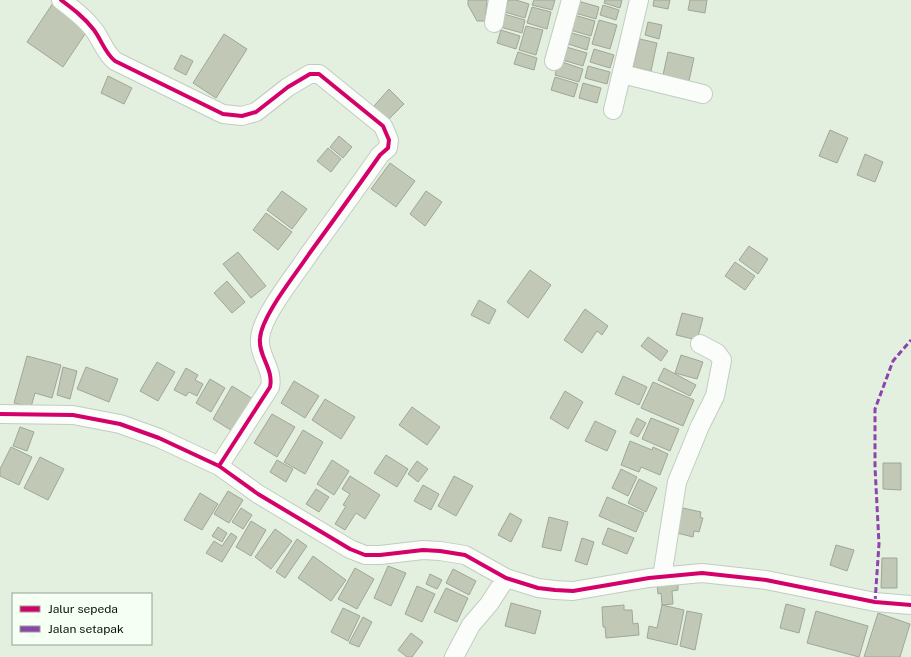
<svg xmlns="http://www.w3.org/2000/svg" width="911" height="657" font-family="'Public Sans',sans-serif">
<rect width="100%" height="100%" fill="#e3f0e0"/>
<path fill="#c1c8b6" stroke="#a0a699" d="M 468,0 L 487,0 L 485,21 L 477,21 L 468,5 Z
M 508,0 L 516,0 L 529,4 L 525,18 L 505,12 Z
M 534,0 L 555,0 L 552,10 L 532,5 Z
M 605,0 L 622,0 L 620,8 L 604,3 Z
M 654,0 L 670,0 L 668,9 L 653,6 Z
M 690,0 L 707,0 L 705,13 L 688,10 Z
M 578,1 L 599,7 L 596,19 L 575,13 Z
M 53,3 L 89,28 L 63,67 L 27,42 Z
M 603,5 L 619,10 L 616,20 L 600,15 Z
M 532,7 L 551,12 L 547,29 L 527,23 Z
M 504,14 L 525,20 L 522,33 L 500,27 Z
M 574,15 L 595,21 L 591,36 L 570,30 Z
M 599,20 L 617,25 L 610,49 L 592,44 Z
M 648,22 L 662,25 L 659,39 L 645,35 Z
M 526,26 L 543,30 L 536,55 L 519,50 Z
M 501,30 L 520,36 L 516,49 L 497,43 Z
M 568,32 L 590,38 L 587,50 L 565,43 Z
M 224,34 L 247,49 L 216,98 L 193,83 Z
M 640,39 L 657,43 L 651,71 L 633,67 Z
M 563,46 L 587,53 L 583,66 L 559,59 Z
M 594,49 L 614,55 L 610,68 L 590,62 Z
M 518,52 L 537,58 L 534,70 L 514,64 Z
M 668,52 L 694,58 L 689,81 L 663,75 Z
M 181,55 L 193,61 L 186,75 L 174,69 Z
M 559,61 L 583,69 L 579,82 L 555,75 Z
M 588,66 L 610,72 L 607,84 L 585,78 Z
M 108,76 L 132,88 L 124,104 L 101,93 Z
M 555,77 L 578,84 L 574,97 L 551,90 Z
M 583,83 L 601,88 L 597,103 L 579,98 Z
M 389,89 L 404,104 L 388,120 L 374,106 Z
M 830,130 L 848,138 L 837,163 L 819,156 Z
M 339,136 L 352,147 L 343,158 L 330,147 Z
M 328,148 L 341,159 L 331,172 L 317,161 Z
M 865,154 L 883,162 L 875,182 L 857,175 Z
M 390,163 L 415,181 L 396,207 L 371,189 Z
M 282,191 L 307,209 L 292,229 L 267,210 Z
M 426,191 L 442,202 L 425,226 L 410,214 Z
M 266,213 L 292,232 L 278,250 L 253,230 Z
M 749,246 L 768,259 L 758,274 L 739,260 Z
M 238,252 L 266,286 L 251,298 L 223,264 Z
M 735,262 L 755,276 L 745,290 L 725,276 Z
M 530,270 L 551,285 L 528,318 L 507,302 Z
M 227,281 L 245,302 L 232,313 L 214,293 Z
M 479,300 L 496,310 L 489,324 L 471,315 Z
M 585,309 L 608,326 L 602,335 L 597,331 L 582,353 L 564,340 Z
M 682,313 L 703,318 L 697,340 L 676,335 Z
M 648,337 L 668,351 L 661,361 L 641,346 Z
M 681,355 L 703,362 L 697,379 L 675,373 Z
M 27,356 L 61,365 L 52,398 L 35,393 L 31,407 L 14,403 Z
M 157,362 L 175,372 L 158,401 L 140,391 Z
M 63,367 L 77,371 L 70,399 L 57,395 Z
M 86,367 L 118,379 L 109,402 L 77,389 Z
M 186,368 L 198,375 L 195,380 L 203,384 L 197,396 L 189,392 L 186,396 L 174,390 Z
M 664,368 L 696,385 L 690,396 L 658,380 Z
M 623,376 L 647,387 L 639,405 L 615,394 Z
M 210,379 L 225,388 L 211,412 L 196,403 Z
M 294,381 L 319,396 L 305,418 L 281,403 Z
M 653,382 L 694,400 L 683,426 L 641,408 Z
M 232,386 L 253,399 L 234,432 L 213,419 Z
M 565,391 L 583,402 L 568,429 L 550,418 Z
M 325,399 L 355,417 L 341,439 L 312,420 Z
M 412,407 L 440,427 L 427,445 L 399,425 Z
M 272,414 L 295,427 L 277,457 L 254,443 Z
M 637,418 L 646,423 L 638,437 L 630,433 Z
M 651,418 L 679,429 L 670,451 L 642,439 Z
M 595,421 L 616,431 L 607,451 L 585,441 Z
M 20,427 L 34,432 L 27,451 L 13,446 Z
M 303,430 L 323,442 L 305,474 L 284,462 Z
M 630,441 L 652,450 L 653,447 L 668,454 L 660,475 L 641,467 L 639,472 L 621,465 Z
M 11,447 L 32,457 L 19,485 L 0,476 L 0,469 Z
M 386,455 L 408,469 L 397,487 L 374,473 Z
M 40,457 L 64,469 L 48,500 L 24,488 Z
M 277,460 L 293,469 L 286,482 L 270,472 Z
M 332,460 L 349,471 L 334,495 L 317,484 Z
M 417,461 L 428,469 L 418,482 L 408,474 Z
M 883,463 L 901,463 L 901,490 L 883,489 Z
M 621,469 L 637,477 L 628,496 L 612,488 Z
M 350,476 L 380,495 L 365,519 L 356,513 L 345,530 L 335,524 L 346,506 L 343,505 L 350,494 L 342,489 Z
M 454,476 L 473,486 L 456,516 L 438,506 Z
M 639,479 L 657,488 L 646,512 L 628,503 Z
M 423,485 L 439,494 L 431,510 L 414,501 Z
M 316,489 L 329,497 L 319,512 L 306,504 Z
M 228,491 L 243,500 L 229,523 L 214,514 Z
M 200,493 L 218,504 L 202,530 L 184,520 Z
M 607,497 L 644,513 L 636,532 L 599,516 Z
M 241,508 L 252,515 L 243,529 L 232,522 Z
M 683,508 L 701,512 L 700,517 L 703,518 L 699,532 L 694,531 L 693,537 L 677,533 Z
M 510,513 L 522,520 L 511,542 L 498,535 Z
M 549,517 L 568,522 L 561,551 L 542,547 Z
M 251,521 L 266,530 L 251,556 L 236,547 Z
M 218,527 L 227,533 L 222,542 L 212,536 Z
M 608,528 L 634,538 L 627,554 L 602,544 Z
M 275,529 L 292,541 L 271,569 L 255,557 Z
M 231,533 L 237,537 L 222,562 L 206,553 L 214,541 L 222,546 Z
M 582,538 L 594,542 L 587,565 L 575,561 Z
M 297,539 L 307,546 L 285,578 L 276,572 Z
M 836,545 L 854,550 L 847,571 L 830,565 Z
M 313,556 L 346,580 L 331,601 L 298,578 Z
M 882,558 L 897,558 L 897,588 L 881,588 Z
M 388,566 L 406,573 L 391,606 L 374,598 Z
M 355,568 L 374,579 L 357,609 L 338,599 Z
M 453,569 L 476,581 L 469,595 L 446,583 Z
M 430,574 L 442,580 L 437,589 L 426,584 Z
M 678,583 L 678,590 L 672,591 L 673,604 L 662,605 L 661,593 L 658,594 L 657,584 Z
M 417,586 L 435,594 L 422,622 L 405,614 Z
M 446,588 L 468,598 L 457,622 L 434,612 Z
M 511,603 L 541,611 L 535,634 L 505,626 Z
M 786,604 L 805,609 L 799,633 L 780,628 Z
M 624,605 L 624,610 L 632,610 L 633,624 L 638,623 L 639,635 L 606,638 L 605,627 L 603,627 L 602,607 Z
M 662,605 L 684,610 L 677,645 L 647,638 L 649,626 L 657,628 Z
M 343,608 L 360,616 L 348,641 L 331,632 Z
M 687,611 L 702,614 L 695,650 L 680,646 Z
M 816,611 L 868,626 L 859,657 L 807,643 Z
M 878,613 L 910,624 L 900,657 L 864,657 Z
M 363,617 L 372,622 L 359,647 L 349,643 Z
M 411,633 L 423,642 L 412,657 L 407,657 L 398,650 Z"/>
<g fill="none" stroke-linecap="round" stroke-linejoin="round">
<g stroke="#c2ccc0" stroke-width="20">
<path id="minor" d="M 61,0 C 73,9 85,18 94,30 C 102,41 105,53 115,61 L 223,114 L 242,116 L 256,112 L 288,87 L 310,74 L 319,74 L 383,126 L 389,140 L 388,148 L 380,155 C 357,188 333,221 309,254 C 296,274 262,315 260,338 C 258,356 274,369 270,387 L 219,466
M 494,23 L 498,0
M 554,61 L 571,0
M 622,74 L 703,94
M 613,110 L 639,0
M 0,414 L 73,415 L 120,424 L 159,438 L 219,466 L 258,494 L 350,549 L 365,555 L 380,555 L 423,550 L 440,551 L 465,555 L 506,578 L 538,588 L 555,590 L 573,591 L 649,578 L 702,573 L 766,580 L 875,602 L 911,605
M 662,577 L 677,482 L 700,426 L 715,396 L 722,360 L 717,353 L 700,344
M 454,657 L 471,625 L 489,604 L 506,578"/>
</g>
<use href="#minor" stroke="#fbfdfa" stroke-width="18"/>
<path stroke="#8e44ad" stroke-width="3" stroke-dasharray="6 3" stroke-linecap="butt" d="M 875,602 L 879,544 L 875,467 L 875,409 L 893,361 L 911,340"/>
<g stroke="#f5fff3" stroke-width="6">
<path id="cycleway" d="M 61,0 C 73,9 85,18 94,30 C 102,41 105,53 115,61 L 223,114 L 242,116 L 256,112 L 288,87 L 310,74 L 319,74 L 383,126 L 389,140 L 388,148 L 380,155 C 357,188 333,221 309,254 C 296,274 262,315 260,338 C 258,356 274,369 270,387 L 219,466
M 0,414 L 73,415 L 120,424 L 159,438 L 219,466 L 258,494 L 350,549 L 365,555 L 380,555 L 423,550 L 440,551 L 465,555 L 506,578 L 538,588 L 555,590 L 573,591 L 649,578 L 702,573 L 766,580 L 875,602 L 911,605"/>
</g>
<use href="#cycleway" stroke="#d6006c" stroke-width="4"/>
</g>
<rect x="12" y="593" width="140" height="52" fill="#f5fff3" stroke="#969f95"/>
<rect x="20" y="606" width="20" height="6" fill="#d6006c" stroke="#969f95"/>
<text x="48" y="613" font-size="12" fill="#081007">Jalur sepeda</text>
<rect x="20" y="626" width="20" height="6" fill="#8e44ad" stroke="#969f95"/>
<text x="48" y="633" font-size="12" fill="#081007">Jalan setapak</text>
</svg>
